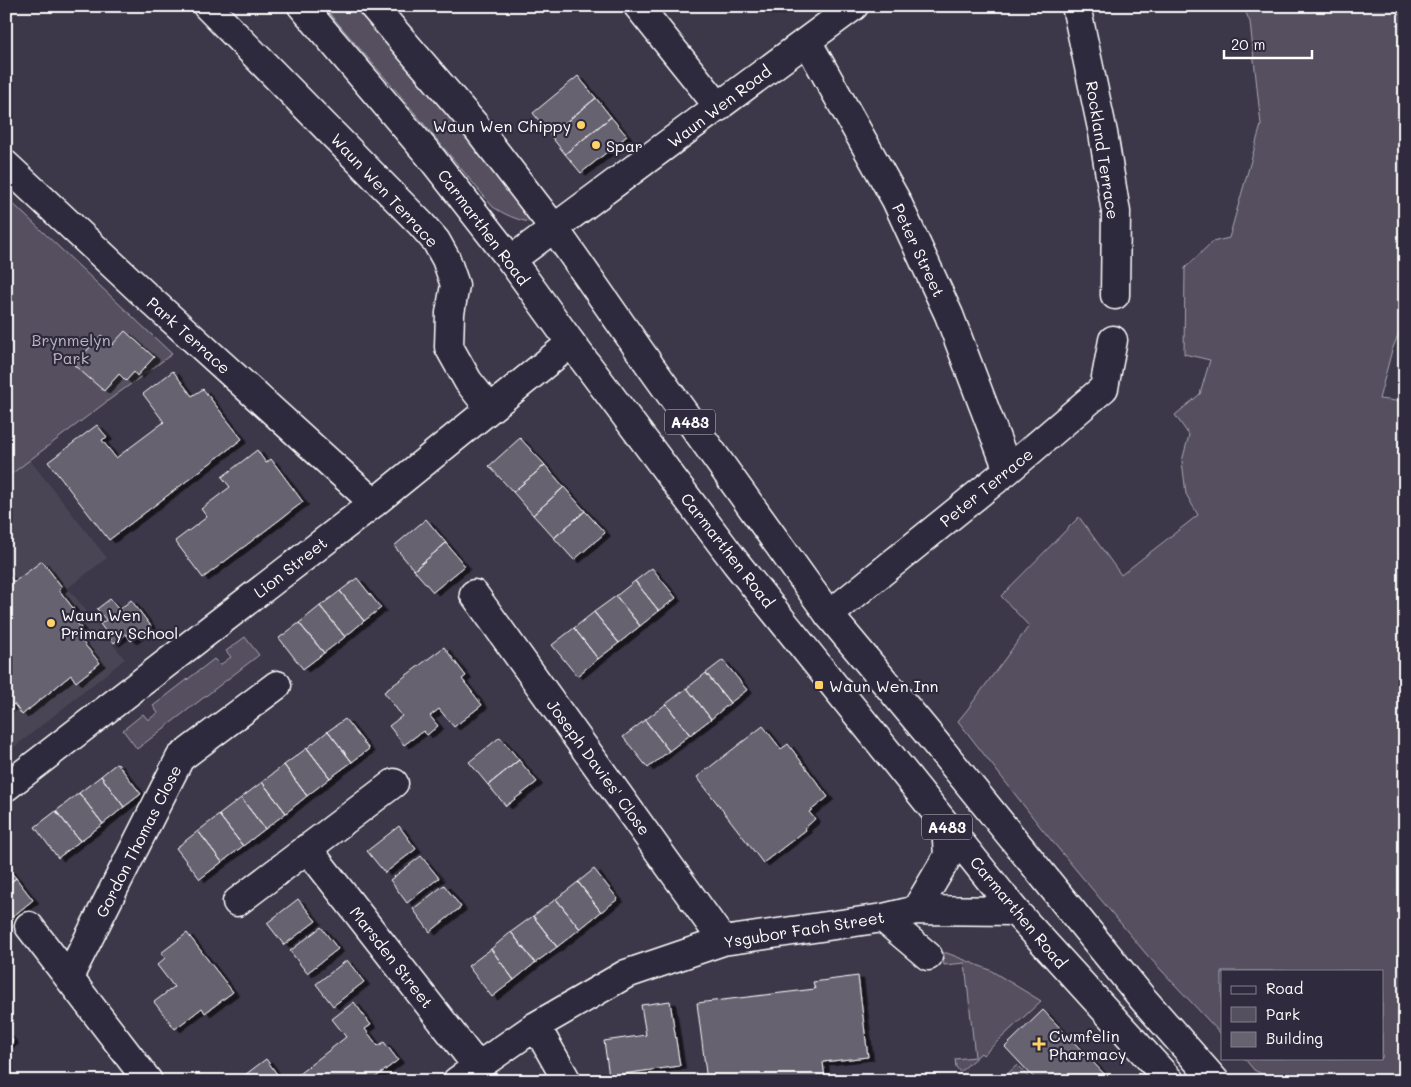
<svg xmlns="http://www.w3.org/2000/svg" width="1411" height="1087" font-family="Mali,sans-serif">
<defs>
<filter id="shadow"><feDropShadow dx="5.5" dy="3" stdDeviation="0" flood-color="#0009"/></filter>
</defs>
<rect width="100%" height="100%" fill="#3c3749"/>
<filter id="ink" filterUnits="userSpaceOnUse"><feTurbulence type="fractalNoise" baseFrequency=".02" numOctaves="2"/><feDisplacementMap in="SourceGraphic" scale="10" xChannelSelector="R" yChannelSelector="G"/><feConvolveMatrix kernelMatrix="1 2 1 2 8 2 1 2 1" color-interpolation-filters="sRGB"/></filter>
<g filter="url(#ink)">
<path fill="#494455" d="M 30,460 L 107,558 L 68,588 L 125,659 L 6,754 L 6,478 Z"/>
<path fill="#555060" stroke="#aaa8b0" d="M 323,6 L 353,6 L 454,122 L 506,184 L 530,222 C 516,220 504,214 493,207 L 399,94 Z
M 1243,6 L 1405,6 L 1405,318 L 1392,350 L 1379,399 L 1405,402 L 1405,1079 L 1386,1081 L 1276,1081 L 1254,1070 L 1244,1058 L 1382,1058 L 1382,971 L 1222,971 L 1222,1035 L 1147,955 L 1042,829 L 958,721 L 967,710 L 1029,626 L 1001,596 L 1079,517 L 1121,575 L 1198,515 L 1186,494 L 1182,461 L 1189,435 L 1175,415 L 1200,394 L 1210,360 L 1184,354 L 1185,268 L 1212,242 L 1229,238 L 1261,125 L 1250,22 Z
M 6,197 L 172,354 L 109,400 L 6,478 Z
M 245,637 L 259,655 L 137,749 L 123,730 L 143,714 L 148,720 L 158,713 L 153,706 L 214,659 L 220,665 L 231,657 L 226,651 Z
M 942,953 L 947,953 L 990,970 L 1041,1001 L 983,1055 L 981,1053 L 960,1072 L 956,1067 L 955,1059 L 975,1057 L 965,963 L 944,965 Z
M 1017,1065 L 1032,1081 L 1004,1081 L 1002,1079 Z"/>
<path fill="#666270" stroke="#fff" filter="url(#shadow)" d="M 578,76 L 596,98 L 550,135 L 533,113 Z
M 596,98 L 611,117 L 565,154 L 550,135 Z
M 611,117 L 627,136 L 581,173 L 565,154 Z
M 125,331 L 154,357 L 137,376 L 134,372 L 126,381 L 119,374 L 104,391 L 74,365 L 101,335 L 112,345 Z
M 173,371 L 192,396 L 203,389 L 242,439 L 109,540 L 48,462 L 97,425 L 107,437 L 102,440 L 116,458 L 164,422 L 143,394 Z
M 520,438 L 545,465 L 513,492 L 489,466 Z
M 257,450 L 266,463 L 271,459 L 303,502 L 203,578 L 175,541 L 207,517 L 201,509 L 230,487 L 222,477 Z
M 545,465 L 564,487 L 533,515 L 513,492 Z
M 564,487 L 585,511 L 554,538 L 533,515 Z
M 585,511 L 605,533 L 574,560 L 554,538 Z
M 426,519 L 446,543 L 414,570 L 394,546 Z
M 446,543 L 465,566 L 433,592 L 414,570 Z
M 42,561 L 62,587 L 59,590 L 73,608 L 74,619 L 81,628 L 75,633 L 100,663 L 76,682 L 71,675 L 22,715 L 14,704 L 6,710 L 6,572 L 14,582 Z
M 652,568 L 676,598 L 659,611 L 635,581 Z
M 357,578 L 381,608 L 364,621 L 340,591 Z
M 635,581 L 659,611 L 640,626 L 616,596 Z
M 340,591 L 364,621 L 345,637 L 320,606 Z
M 616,596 L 640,626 L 619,643 L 594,612 Z
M 110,599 L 119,610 L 131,600 L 151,626 L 131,641 L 126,634 L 114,643 L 100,624 L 106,620 L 97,609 Z
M 320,606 L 345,637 L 324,653 L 299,623 Z
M 594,612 L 619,643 L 598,659 L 574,628 Z
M 299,623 L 324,653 L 303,669 L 279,638 Z
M 574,628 L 598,659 L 577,676 L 552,645 Z
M 444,647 L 466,676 L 462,679 L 482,705 L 454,727 L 439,709 L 430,716 L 438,726 L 427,735 L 423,731 L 404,745 L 389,726 L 402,716 L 384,692 Z
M 723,660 L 747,690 L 730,703 L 706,673 Z
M 706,673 L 730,703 L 711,719 L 687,688 Z
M 687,688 L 711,719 L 690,735 L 666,704 Z
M 666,704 L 690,735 L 669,751 L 645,720 Z
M 345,719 L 369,749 L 352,762 L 328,731 Z
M 645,720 L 669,751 L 648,768 L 623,737 Z
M 763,726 L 781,749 L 788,744 L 828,797 L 809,812 L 815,819 L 805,828 L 806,830 L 763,863 L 697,777 Z
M 328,731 L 352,762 L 330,778 L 307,748 Z
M 500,737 L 519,760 L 488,785 L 469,762 Z
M 307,748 L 330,778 L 307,796 L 284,765 Z
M 519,760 L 537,782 L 506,806 L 488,785 Z
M 117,763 L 141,794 L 124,807 L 101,776 Z
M 284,765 L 307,796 L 286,813 L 262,782 Z
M 101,776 L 124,807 L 103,824 L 79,793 Z
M 262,782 L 286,813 L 265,829 L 241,798 Z
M 79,793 L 103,824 L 80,841 L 56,811 Z
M 241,798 L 265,829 L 243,846 L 219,815 Z
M 56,811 L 80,841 L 58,858 L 35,827 Z
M 219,815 L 243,846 L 222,862 L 198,831 Z
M 399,826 L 416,849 L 385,873 L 367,851 Z
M 198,831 L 222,862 L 200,879 L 176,848 Z
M 421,856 L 439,878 L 407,903 L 390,880 Z
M 6,867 L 16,878 L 6,886 Z
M 594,869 L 618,899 L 601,912 L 578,882 Z
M 16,878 L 33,900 L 6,922 L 6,886 Z
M 578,882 L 601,912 L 580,929 L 556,899 Z
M 444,885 L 461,907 L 430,932 L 413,909 Z
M 298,899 L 316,921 L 284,945 L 267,923 Z
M 556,899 L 580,929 L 557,947 L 533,916 Z
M 533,916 L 557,947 L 535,963 L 511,932 Z
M 321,927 L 338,949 L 307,973 L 290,951 Z
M 511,932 L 535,963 L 514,980 L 491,949 Z
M 187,933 L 233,992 L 205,1013 L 202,1008 L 175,1029 L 154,1002 L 174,987 L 157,965 L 165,958 L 161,953 Z
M 491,949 L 514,980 L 492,997 L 468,966 Z
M 347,960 L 364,982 L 333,1006 L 316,984 Z
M 858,976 L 868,1057 L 823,1062 L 825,1079 L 810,1081 L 707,1081 L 697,1003 L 815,989 L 813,982 Z
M 670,1001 L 680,1066 L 609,1076 L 604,1041 L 646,1035 L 641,1005 Z
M 354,1002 L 371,1025 L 365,1029 L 378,1046 L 384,1042 L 398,1060 L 371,1081 L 290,1081 L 346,1037 L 332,1019 Z
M 1043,1010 L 1111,1081 L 1037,1081 L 1005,1047 Z
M 6,1032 L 13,1041 L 6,1046 Z
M 266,1059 L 282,1081 L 237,1081 Z"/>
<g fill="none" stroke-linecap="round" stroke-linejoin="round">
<g stroke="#fff" stroke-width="31">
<path id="minor" d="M 207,6 L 421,224 L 436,241 L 446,259 L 455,285 L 450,313 L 449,347 L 468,381 L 490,409
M 638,6 L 719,107
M 1076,6 L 1103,133 L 1116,212 L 1115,295
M 807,41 L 896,200 L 949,315 L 1008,470
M 6,165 L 143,293 L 374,503
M 511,260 L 854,6
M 474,594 L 723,941
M 829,615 L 1008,470 L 1104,388 L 1113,340
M 6,787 L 374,503 L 571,343
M 307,848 L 477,1066
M 237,902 L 394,783
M 916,910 L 948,856 L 946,825
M 883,918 L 928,956
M 29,926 L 148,1081
M 69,977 L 180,758 L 277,685
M 536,1026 L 567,1081
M 457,1081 L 536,1026 L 626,974 L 723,941 L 883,918 L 916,910 L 1015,911"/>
</g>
<g stroke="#fff" stroke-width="31">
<path id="major" d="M 302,6 L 429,155 L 511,260 L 571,343 L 736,563 L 1015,911 L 1170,1081
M 373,6 L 474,124 L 554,228 L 651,367 L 829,615 L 925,730 L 1143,999 L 1215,1081"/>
</g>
<use href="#minor" stroke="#2f2a3d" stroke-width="28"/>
<use href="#major" stroke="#2f2a3d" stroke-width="28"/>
</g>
</g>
<g fill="#ffd166" stroke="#2f2a3d" stroke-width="2">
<circle cx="581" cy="125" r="5"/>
<circle cx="596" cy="145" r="5"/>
<circle cx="51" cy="623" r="5"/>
<rect x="814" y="680" width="10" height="10" rx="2.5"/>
<path d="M1036.5 1036.5h5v5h5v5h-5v5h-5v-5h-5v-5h5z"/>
</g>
<g text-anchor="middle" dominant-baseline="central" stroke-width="4.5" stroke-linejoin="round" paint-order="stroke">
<g fill="#2f2a3d" stroke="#c1bfc5" stroke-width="1">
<rect x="665" y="409.5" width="50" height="25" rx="4"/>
<rect x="922" y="814.5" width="50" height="25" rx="4"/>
</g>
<g font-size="15" font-weight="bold" fill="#fff">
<text x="690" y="422">A483</text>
<text x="947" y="827">A483</text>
</g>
<g font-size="16" fill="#fff" stroke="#2f2a3d">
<text transform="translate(719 106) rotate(-37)">Waun Wen Road</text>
<text transform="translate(1103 150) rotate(81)">Rockland Terrace</text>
<text transform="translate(385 190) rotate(47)">Waun Wen Terrace</text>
<text transform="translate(484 227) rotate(53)">Carmarthen Road</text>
<text transform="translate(919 250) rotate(65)">Peter Street</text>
<text transform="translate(189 335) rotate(42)">Park Terrace</text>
<text transform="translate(986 487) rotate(-39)">Peter Terrace</text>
<text transform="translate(728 550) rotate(52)">Carmarthen Road</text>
<text transform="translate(290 567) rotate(-38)">Lion Street</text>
<text transform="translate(599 767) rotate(54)">Joseph Davies' Close</text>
<text transform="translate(138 841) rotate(-63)">Gordon Thomas Close</text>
<text transform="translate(1019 912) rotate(50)">Carmarthen Road</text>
<text transform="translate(804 929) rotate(-9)">Ysgubor Fach Street</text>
<text transform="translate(392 957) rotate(52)">Marsden Street</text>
</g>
<g font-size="16" fill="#fff" stroke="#2f2a3d" text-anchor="start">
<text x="571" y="125" text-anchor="end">Waun Wen Chippy</text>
<text x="606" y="145">Spar</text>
<text x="61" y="614">Waun Wen<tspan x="61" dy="18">Primary School</tspan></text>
<text x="829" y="685">Waun Wen Inn</text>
<text x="1049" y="1035">Cwmfelin<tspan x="1049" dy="18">Pharmacy</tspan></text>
</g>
<g font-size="16" fill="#bbb9bf" stroke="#2f2a3d">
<text x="71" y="339">Brynmelyn<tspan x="71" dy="18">Park</tspan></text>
</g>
</g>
<rect width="1411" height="1087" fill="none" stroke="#2f2a3d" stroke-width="25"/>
<rect x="12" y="12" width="1386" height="1062" fill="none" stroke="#fff" stroke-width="2" filter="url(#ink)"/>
<rect x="1221" y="970" width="162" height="90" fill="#2f2a3d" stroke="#827f8b"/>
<rect x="1231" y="986" width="25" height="8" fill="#2f2a3d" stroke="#827f8b"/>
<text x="1266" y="994" font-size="15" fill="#ffffff">Road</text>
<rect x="1231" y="1007" width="25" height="15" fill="#555060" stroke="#827f8b"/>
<text x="1266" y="1020" font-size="15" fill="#ffffff">Park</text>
<rect x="1231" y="1032" width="25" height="15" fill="#666270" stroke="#827f8b"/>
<text x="1266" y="1044" font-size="15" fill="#ffffff">Building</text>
<path d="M1224 50v8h88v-8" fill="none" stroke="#ffffff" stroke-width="2.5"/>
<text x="1231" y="50" font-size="15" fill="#ffffff" stroke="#2f2a3d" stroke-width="4" paint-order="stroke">20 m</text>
</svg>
